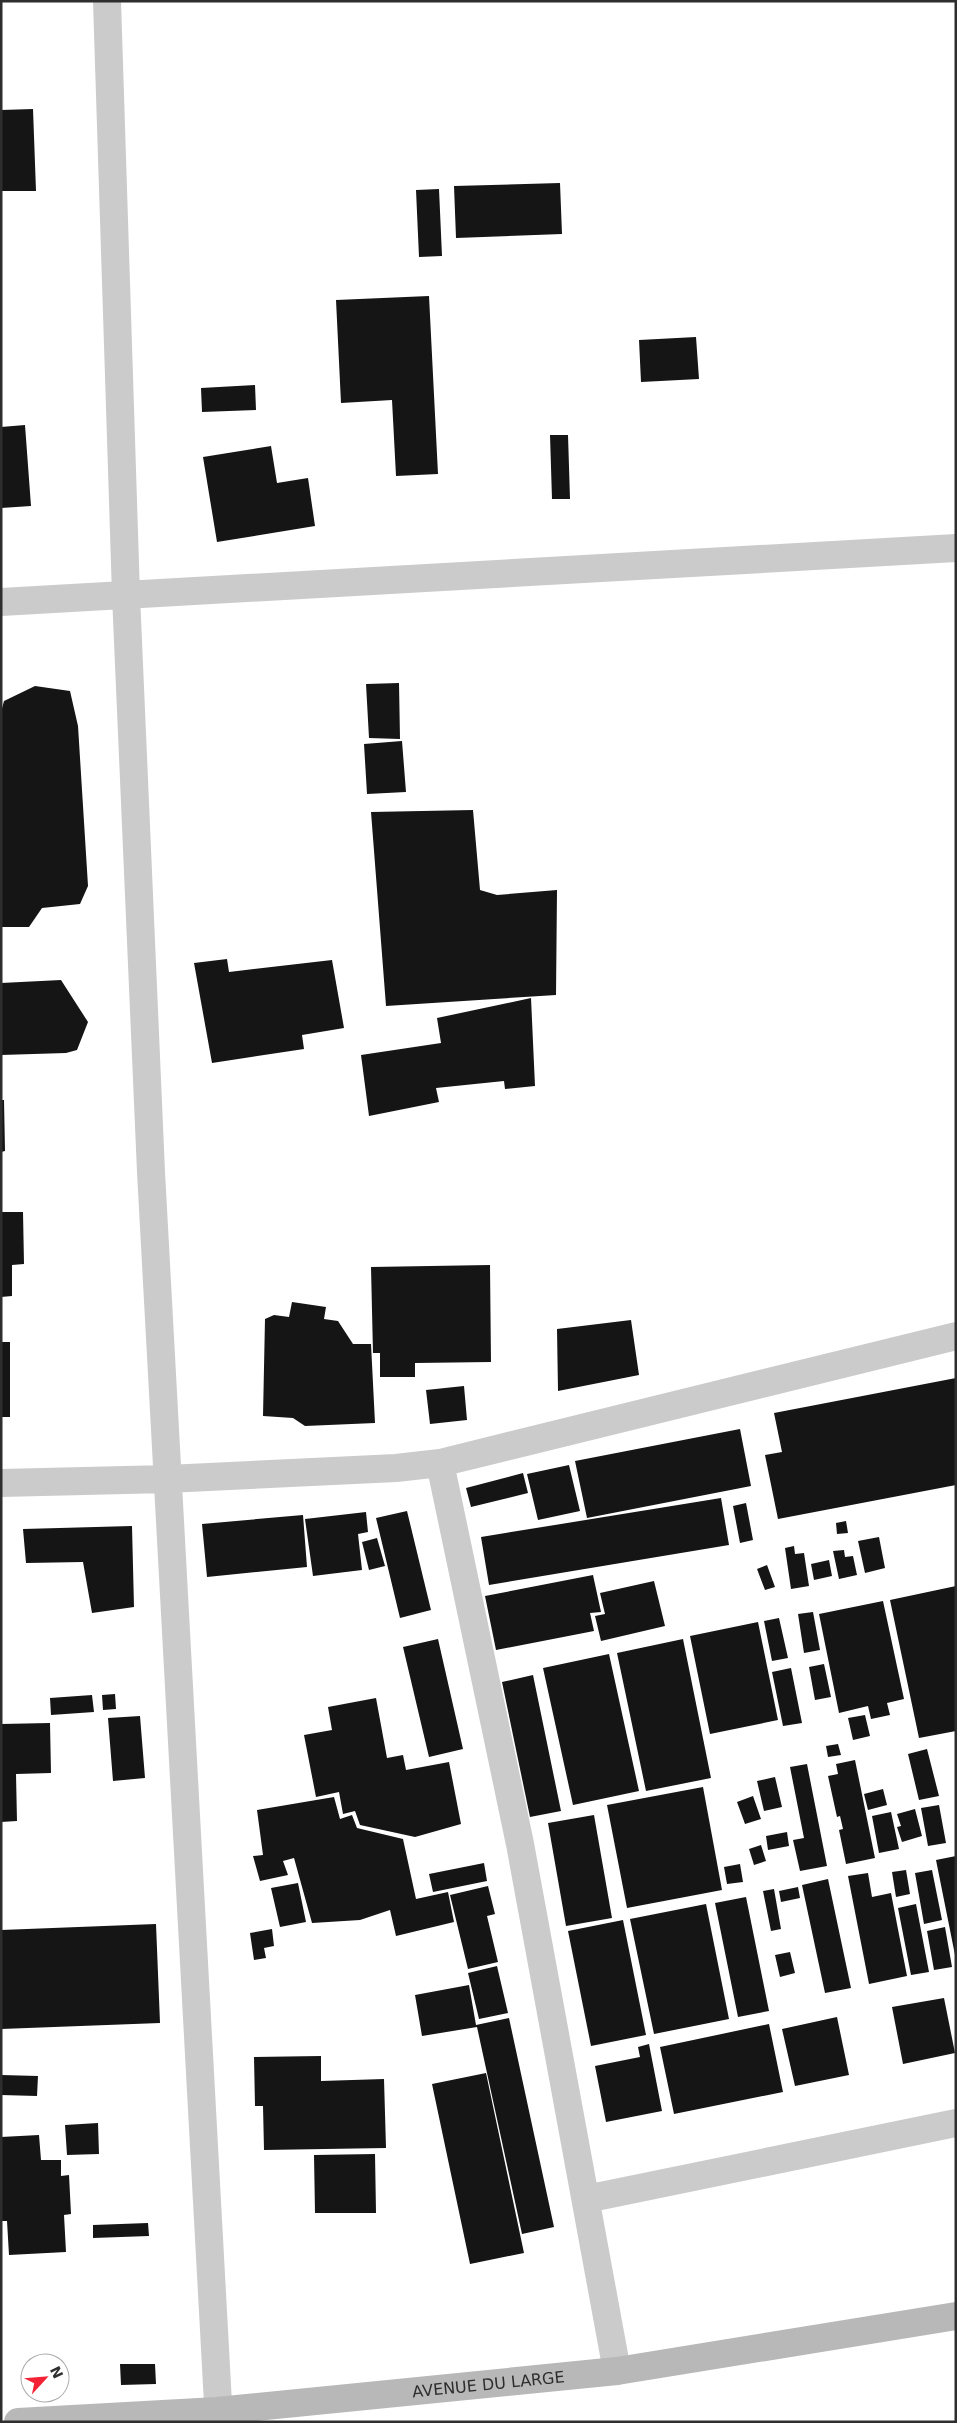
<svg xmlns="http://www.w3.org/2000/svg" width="957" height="2423" font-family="'DejaVu Sans',sans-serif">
<rect width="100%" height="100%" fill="#fff"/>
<path fill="#151515" d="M 33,109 L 36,191 L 1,191 L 1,110 Z
M 560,183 L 562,234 L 456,238 L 454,186 Z
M 439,189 L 442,256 L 419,257 L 416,190 Z
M 429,296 L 438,474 L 396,476 L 392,400 L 341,403 L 336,300 Z
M 696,337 L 699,379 L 641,382 L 639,340 Z
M 255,385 L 256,410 L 202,412 L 201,388 Z
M 25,425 L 31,506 L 1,508 L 1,427 Z
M 550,435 L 568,435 L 570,499 L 552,499 Z
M 271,446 L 277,483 L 308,478 L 315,526 L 217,542 L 203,457 Z
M 399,683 L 400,739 L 369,738 L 366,684 Z
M 35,686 L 70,691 L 78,726 L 88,886 L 80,904 L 42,908 L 29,927 L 1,927 L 1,712 L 4,701 Z
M 402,741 L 406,792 L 367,794 L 364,744 Z
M 473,810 L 480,890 L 497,895 L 557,890 L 556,995 L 386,1006 L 371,812 Z
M 227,959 L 229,972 L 332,960 L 344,1028 L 302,1035 L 304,1049 L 212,1063 L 194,963 Z
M 61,980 L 88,1022 L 77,1050 L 66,1053 L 1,1055 L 1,983 Z
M 531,998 L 535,1086 L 505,1089 L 504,1081 L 436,1088 L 439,1102 L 369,1116 L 361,1055 L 441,1043 L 437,1018 Z
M 1,1100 L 4,1100 L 5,1151 L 1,1152 Z
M 1,1212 L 23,1212 L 24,1264 L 12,1265 L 12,1296 L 1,1297 Z
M 490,1265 L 491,1362 L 415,1363 L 415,1377 L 380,1377 L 380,1353 L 373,1353 L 371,1267 Z
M 292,1302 L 326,1307 L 324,1319 L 338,1321 L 353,1344 L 371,1344 L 375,1423 L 305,1426 L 293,1418 L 263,1416 L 265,1319 L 274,1315 L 289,1317 Z
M 631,1320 L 639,1375 L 558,1391 L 557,1329 Z
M 1,1342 L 10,1342 L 10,1417 L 1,1417 Z
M 956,1378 L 956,1485 L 778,1519 L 765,1455 L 782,1452 L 774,1413 Z
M 464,1386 L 467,1420 L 430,1424 L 426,1390 Z
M 740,1429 L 751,1486 L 587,1518 L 575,1461 Z
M 569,1465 L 580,1511 L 538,1520 L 527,1474 Z
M 523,1473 L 528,1493 L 471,1507 L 466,1488 Z
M 721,1498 L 729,1545 L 489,1585 L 481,1537 Z
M 746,1503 L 753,1540 L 740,1543 L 733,1506 Z
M 407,1511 L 431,1610 L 400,1618 L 376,1518 Z
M 366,1512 L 368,1532 L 358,1534 L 362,1570 L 313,1576 L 305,1519 Z
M 303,1515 L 307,1567 L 207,1577 L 202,1524 Z
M 846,1521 L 848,1533 L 837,1534 L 836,1523 Z
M 132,1526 L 134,1607 L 92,1613 L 83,1562 L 26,1563 L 23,1529 Z
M 879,1537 L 885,1568 L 865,1573 L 858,1541 Z
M 377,1538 L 385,1566 L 369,1570 L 362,1542 Z
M 794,1546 L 795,1554 L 804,1553 L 809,1586 L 791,1589 L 785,1548 Z
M 844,1550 L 845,1557 L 853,1556 L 857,1575 L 839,1579 L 833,1551 Z
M 829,1560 L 832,1576 L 814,1580 L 811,1564 Z
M 767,1565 L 775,1587 L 765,1590 L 757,1569 Z
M 593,1575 L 601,1612 L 590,1613 L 594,1631 L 496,1650 L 485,1596 Z
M 654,1581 L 665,1626 L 601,1641 L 595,1616 L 605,1614 L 600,1593 Z
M 956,1586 L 956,1731 L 919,1738 L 890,1600 Z
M 883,1601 L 904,1699 L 887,1703 L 890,1715 L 871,1719 L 868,1706 L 839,1713 L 819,1614 Z
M 813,1612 L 820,1650 L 804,1653 L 798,1614 Z
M 779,1618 L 788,1658 L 772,1661 L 764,1621 Z
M 758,1622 L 778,1720 L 710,1734 L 690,1636 Z
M 438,1639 L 463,1749 L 429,1757 L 403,1647 Z
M 683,1639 L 711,1778 L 646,1791 L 617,1653 Z
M 609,1654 L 639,1791 L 573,1805 L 543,1668 Z
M 824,1664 L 831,1697 L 815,1700 L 809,1667 Z
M 791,1668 L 802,1723 L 783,1726 L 772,1672 Z
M 533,1675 L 561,1811 L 530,1817 L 502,1682 Z
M 115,1694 L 116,1709 L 103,1710 L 102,1695 Z
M 92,1695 L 94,1712 L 51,1715 L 50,1698 Z
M 376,1698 L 387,1758 L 403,1755 L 406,1770 L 449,1762 L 461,1824 L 415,1837 L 360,1825 L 355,1811 L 343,1814 L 339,1792 L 316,1797 L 304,1735 L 332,1730 L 328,1707 Z
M 865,1715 L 870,1736 L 853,1740 L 848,1718 Z
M 140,1716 L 145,1778 L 113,1781 L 108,1718 Z
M 50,1723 L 51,1773 L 16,1774 L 17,1821 L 1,1822 L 1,1724 Z
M 838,1744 L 841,1755 L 828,1757 L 826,1746 Z
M 927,1749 L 939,1796 L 919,1800 L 908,1754 Z
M 855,1760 L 875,1858 L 846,1864 L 839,1830 L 843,1829 L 840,1816 L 837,1817 L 828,1776 L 838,1774 L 836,1764 Z
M 807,1764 L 827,1866 L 800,1871 L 793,1840 L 804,1838 L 790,1767 Z
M 775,1777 L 782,1807 L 764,1811 L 757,1781 Z
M 703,1787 L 722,1890 L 627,1908 L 607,1805 Z
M 883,1789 L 887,1805 L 868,1810 L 864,1794 Z
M 753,1796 L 761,1819 L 745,1824 L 737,1802 Z
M 334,1797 L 340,1819 L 352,1815 L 357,1828 L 403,1839 L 416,1899 L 448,1892 L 454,1922 L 396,1936 L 390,1910 L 360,1920 L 312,1923 L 294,1858 L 283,1861 L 288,1875 L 260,1881 L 253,1856 L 263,1855 L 257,1810 Z
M 939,1805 L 946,1843 L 928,1846 L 921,1808 Z
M 915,1809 L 922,1836 L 902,1842 L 897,1827 L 901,1826 L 897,1814 Z
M 891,1812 L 899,1849 L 879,1853 L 872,1816 Z
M 594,1815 L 612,1918 L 566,1926 L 548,1823 Z
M 787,1832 L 789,1846 L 768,1850 L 766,1836 Z
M 761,1845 L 766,1861 L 754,1865 L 749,1849 Z
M 956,1856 L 956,1955 L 955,1955 L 936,1860 Z
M 484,1863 L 487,1881 L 433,1892 L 429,1874 Z
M 740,1864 L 743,1882 L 727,1884 L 724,1867 Z
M 906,1870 L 910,1894 L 896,1897 L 892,1872 Z
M 932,1870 L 942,1920 L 924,1924 L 915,1873 Z
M 868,1873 L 872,1897 L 891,1893 L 907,1976 L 869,1984 L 848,1876 Z
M 828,1879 L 851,1988 L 825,1993 L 802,1885 Z
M 298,1883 L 306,1922 L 280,1927 L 271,1888 Z
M 488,1886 L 495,1914 L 487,1916 L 498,1962 L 468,1969 L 450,1895 Z
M 798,1887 L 800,1898 L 781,1902 L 779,1891 Z
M 774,1889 L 781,1929 L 771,1931 L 763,1891 Z
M 746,1897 L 769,2011 L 738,2017 L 715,1903 Z
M 706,1904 L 729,2019 L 654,2034 L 630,1919 Z
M 916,1904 L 929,1972 L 911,1975 L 898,1908 Z
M 623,1920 L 646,2035 L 591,2046 L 568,1931 Z
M 156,1924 L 160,2023 L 1,2029 L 1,1930 Z
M 945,1927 L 952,1967 L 934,1970 L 927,1931 Z
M 272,1929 L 274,1946 L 264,1948 L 266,1958 L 254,1960 L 250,1933 Z
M 790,1952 L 795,1973 L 780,1977 L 775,1955 Z
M 497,1966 L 508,2013 L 479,2019 L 468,1973 Z
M 469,1985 L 476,2025 L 509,2018 L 554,2227 L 522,2234 L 477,2027 L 422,2036 L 415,1995 Z
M 944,1998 L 955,2053 L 903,2064 L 892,2007 Z
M 837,2017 L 849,2075 L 795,2086 L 782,2029 Z
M 769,2024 L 783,2092 L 674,2114 L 660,2047 Z
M 649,2044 L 662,2111 L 606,2122 L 595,2066 L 640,2057 L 638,2047 Z
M 321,2056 L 321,2081 L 384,2079 L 386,2148 L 264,2150 L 263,2106 L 255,2106 L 254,2057 Z
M 486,2073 L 524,2253 L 470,2264 L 432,2084 Z
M 1,2075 L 38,2076 L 37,2096 L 1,2095 Z
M 98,2123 L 99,2154 L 67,2155 L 65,2125 Z
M 39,2135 L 41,2160 L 61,2160 L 61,2176 L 69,2175 L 71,2214 L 64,2215 L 66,2252 L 9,2255 L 7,2221 L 1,2221 L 1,2137 Z
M 375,2154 L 376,2213 L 315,2213 L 314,2155 Z
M 148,2223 L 149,2236 L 93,2238 L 93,2225 Z
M 120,2364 L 155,2364 L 156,2384 L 121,2385 Z"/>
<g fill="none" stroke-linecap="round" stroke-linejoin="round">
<path stroke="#cbcbcb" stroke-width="28" d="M 107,1 L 126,595 L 151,1172 L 219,2422
M 1,602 L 956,548
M 440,1463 L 520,1844 L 617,2371
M 1,1483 L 167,1479 L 396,1468 L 440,1463 L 956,1336
M 586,2199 L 956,2123"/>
<path stroke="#b8b8b8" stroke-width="28" id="s1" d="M 18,2422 L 217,2411 L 617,2371 L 956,2316"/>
</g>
<g text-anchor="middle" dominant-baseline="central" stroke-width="5" stroke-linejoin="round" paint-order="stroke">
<g font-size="16" fill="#2e2e2e" stroke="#fff">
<text stroke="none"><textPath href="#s1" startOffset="472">AVENUE DU LARGE</textPath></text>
</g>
</g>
<rect width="957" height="2423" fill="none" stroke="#2e2e2e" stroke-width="5"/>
<g transform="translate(45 2378) rotate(64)"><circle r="24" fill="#ffffff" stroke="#ababab"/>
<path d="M0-4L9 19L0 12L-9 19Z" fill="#f42235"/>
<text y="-8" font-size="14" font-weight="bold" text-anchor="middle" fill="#2e2e2e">N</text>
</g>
</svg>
